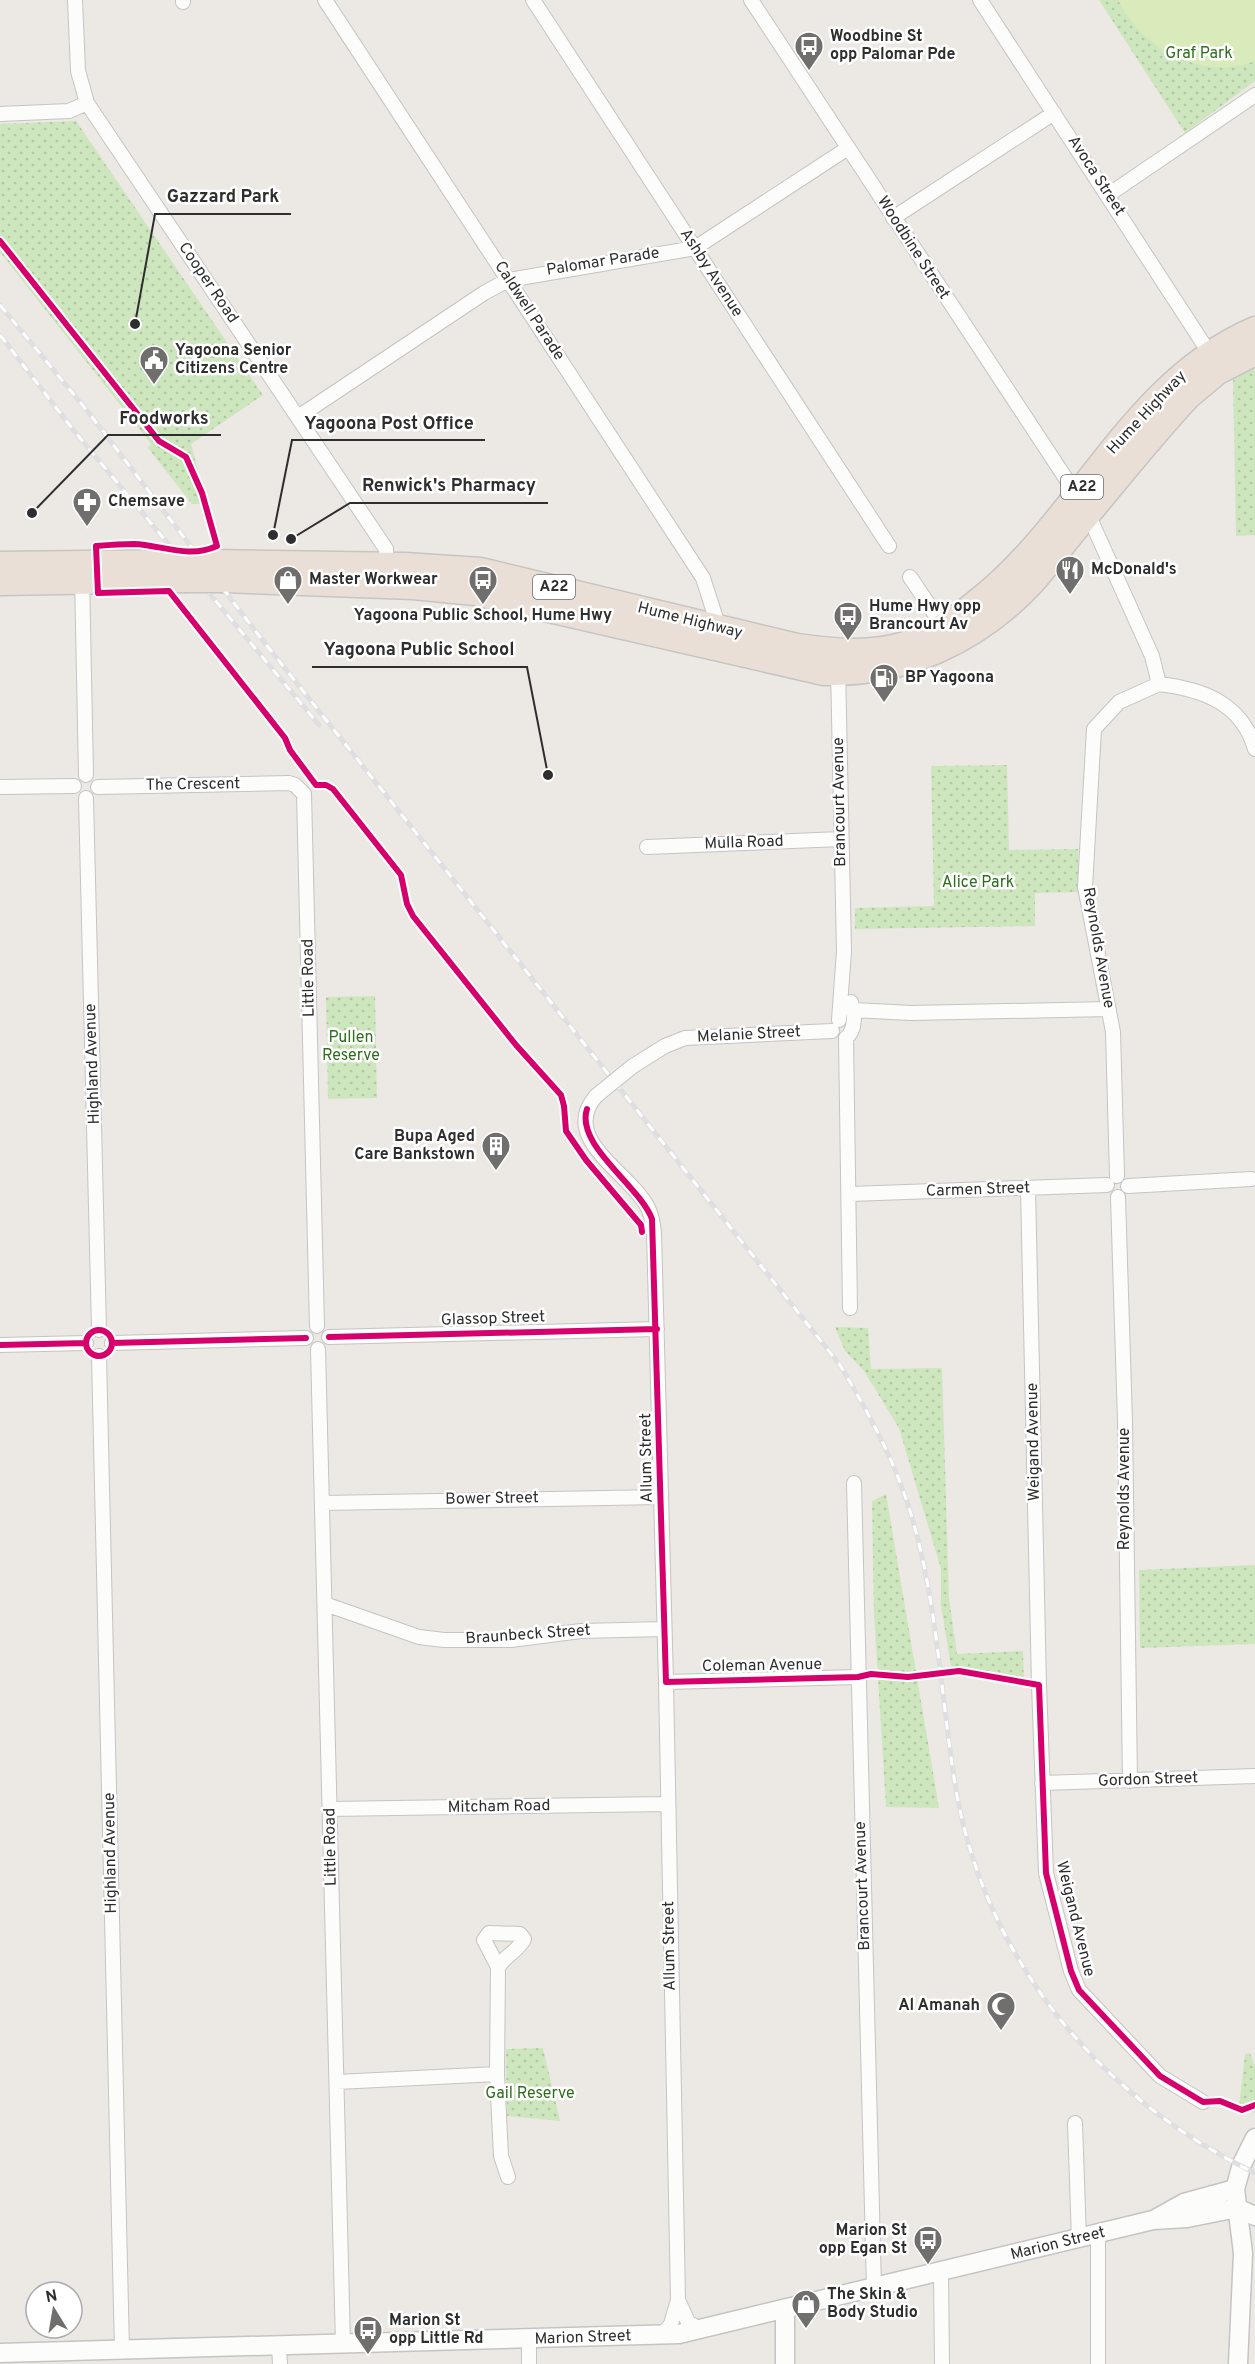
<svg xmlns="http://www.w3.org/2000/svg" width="1255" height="2364" font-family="Overpass,sans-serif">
<defs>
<pattern id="park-dots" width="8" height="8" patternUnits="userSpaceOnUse" patternTransform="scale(1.5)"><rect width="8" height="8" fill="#cee6be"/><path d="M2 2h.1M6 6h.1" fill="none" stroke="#b1c6a4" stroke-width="1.8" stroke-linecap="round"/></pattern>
</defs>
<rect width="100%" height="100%" fill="#ece8e4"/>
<path fill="url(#park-dots)" d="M 1099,0 L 1255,0 L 1255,81 L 1185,133 Z
M 76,121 L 263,395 L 191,444 L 207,504 L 192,504 L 148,448 L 151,444 L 0,252 L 0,124 Z
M 1255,366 L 1255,535 L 1236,536 L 1233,378 Z
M 1007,765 L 1009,850 L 1078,849 L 1078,892 L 1035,893 L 1035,926 L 855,929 L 855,908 L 934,906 L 931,766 Z
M 375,996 L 377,1098 L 328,1099 L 326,997 Z
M 835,1327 L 868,1328 L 871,1369 L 942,1368 L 949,1598 L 957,1654 L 1023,1651 L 1024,1685 L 961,1674 L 943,1676 L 942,1671 L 951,1667 L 941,1605 L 941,1569 L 899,1428 L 864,1371 L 845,1351 Z
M 886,1494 L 939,1808 L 886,1807 L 874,1614 L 872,1501 Z
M 1255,1565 L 1255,1644 L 1140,1648 L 1139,1570 Z
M 543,2048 L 560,2121 L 507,2116 L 506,2049 Z
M 1250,2053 L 1255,2066 L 1255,2113 L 1239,2107 L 1245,2054 Z"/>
<path fill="#d9eabb" d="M 1118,0 L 1255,0 L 1255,61 C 1204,82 1141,49 1118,0 Z"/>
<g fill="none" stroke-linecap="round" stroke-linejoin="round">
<g stroke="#c5c4c5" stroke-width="16">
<path id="street" d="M 75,0 L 78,71 L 87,103 L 386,549 L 386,571
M 325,0 L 703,578 L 719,628
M 533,0 L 889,546
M 751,0 L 1076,494
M 980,0 L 1210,354
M 183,2 L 183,0
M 0,114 L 69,111 L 87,103
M 1108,195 L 1255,95
M 893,218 L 1054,113
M 298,417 L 484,293 L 508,280 L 695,248 L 848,148
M 1088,514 L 1152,656 L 1159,684
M 82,576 L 86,775
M 910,577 L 943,626
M 838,668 L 844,951 L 839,1020
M 1159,684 C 1202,689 1242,703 1255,749
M 0,787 L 74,786
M 98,787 L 289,783 L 295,785 L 304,794 L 317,1326
M 86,798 L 99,1330
M 647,847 L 841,839
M 854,1010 L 911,1013 L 1109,1009
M 846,1038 L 850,1308
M 846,1038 C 856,1030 855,1013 851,1002
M 633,1066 L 665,1046 L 685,1038 L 832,1031
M 596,1096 C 559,1139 629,1172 647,1206 C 652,1215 653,1224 654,1233 L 666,1682 L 678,2300 L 671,2324 L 662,2335
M 1117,1176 L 1113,1032 L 1085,887 L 1094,729 L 1119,702 L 1159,684
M 1128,1186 L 1251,1179
M 1028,1189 L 1039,1685 L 1046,1873 L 1071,1971 L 1079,1990 L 1160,2076 L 1203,2102
M 850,1194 L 1107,1185
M 1118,1197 L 1125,1422 L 1130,1781
M 329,1337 L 657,1329
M 112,1343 L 306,1338
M 0,1345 L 86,1343
M 318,1349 L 343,2345
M 99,1356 L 122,2351
M 854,1483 L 874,2289
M 322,1503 L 661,1497
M 325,1604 L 419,1637 L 444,1640 L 511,1640 L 581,1631 L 664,1629
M 666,1682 L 858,1677
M 1042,1783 L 1255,1776
M 330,1809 L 667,1804
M 498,1967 C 505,1956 519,1950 524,1939 L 520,1934 L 489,1933 L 484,1940 L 498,1967 L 497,2074 L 501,2156 L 508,2177
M 337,2082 L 497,2074
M 1075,2123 L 1079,2240
M 1098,2235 L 1098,2364
M 941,2273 L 942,2364
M 678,2300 L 688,2322 L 699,2329
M 529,2339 L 529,2364
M 279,2347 L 280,2364"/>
</g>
<g stroke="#c5c4c5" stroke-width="21">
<path id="secondary" d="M 1157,2218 L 1184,2203 L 1235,2189
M 785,2310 L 785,2364
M 0,2353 L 679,2334 L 1153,2220 L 1187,2218 L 1237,2208 L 1255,2216
M 1238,2364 L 1243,2253 L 1235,2189 L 1242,2164 L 1255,2138"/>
</g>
<g stroke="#c6c5c4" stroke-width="27">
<path id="highway" d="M 212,562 L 405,565 L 480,570 L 797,646 C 833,651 869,655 905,644 C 931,636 954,620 975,603 C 1079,523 1129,383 1255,329
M 0,564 L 175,562
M 223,580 L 413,587 L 475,593 L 824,673 C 904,675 977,642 1032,583 C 1049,564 1064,543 1081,523 C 1116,481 1150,438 1188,397 L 1218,372 L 1255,353
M 0,583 L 185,580"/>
</g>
<use href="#street" stroke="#fcfcfb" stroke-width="14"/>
<use href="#secondary" stroke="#fcfcfb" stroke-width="18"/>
<use href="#highway" stroke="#eadfd6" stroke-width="24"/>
<g stroke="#dfdfe1" stroke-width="5">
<path id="rail" d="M 0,305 L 89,413 L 260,637 L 840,1365 C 866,1409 891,1453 907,1502 C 937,1592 940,1691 955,1784 C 983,1957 1099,2098 1255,2173
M 0,335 L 71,427 L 319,725"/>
</g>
<use href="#rail" stroke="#fff" stroke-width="3" stroke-dasharray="9" stroke-linecap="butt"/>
<g stroke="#c5c4c5" stroke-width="16" stroke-linecap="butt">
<path id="street-bridge" d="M 596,1096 L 633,1066"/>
</g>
<g stroke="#c6c5c4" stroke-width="27" stroke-linecap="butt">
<path id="highway-bridge" d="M 175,562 L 212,562
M 185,580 L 223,580"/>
</g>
<use href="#street-bridge" stroke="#fcfcfb" stroke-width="14"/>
<use href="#highway-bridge" stroke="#eadfd6" stroke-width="24"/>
<g stroke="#fff" stroke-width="10">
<path id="cycleway" d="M 0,241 L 159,441 L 186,457 L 202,493 L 217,546 C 189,559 161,545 134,544 C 121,544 108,545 96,546 L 98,593 L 169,591 L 285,738 L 290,750 L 316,785 L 326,785 L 333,789 L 401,875 L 407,904 L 413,916 L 516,1045 L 561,1095 L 564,1106 L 566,1131 L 586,1160 L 641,1225 L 642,1232
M 587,1109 C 575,1145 639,1185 652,1219 L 666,1682 L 858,1677 L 871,1674 L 908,1677 L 959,1671 L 1039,1685 L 1046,1873 L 1071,1971 L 1079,1990 L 1160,2076 L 1203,2102 L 1220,2101 L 1242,2110 L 1255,2105
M86 1343a13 13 0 1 1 26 0a13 13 0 1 1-26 0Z
M 329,1337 L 657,1329
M 112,1343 L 306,1338
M 0,1345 L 86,1343"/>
</g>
<use href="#cycleway" stroke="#d6006c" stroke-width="6"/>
</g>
<defs>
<g id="bus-pin" transform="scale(1.5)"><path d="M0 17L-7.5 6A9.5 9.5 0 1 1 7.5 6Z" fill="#706f6e" stroke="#fff"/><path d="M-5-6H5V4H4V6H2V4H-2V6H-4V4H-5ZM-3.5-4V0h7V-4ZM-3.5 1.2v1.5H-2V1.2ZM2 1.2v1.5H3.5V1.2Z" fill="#fff"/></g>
<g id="civic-pin" transform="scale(1.5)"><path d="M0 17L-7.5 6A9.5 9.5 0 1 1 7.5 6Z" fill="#706f6e" stroke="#fff"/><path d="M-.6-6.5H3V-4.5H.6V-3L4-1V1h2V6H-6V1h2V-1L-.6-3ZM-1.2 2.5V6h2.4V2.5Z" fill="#fff"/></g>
<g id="pharmacy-pin" transform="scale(1.5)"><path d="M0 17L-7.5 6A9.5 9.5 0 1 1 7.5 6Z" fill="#706f6e" stroke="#fff"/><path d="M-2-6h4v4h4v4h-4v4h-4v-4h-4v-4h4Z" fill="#fff"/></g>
<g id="restaurant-pin" transform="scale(1.5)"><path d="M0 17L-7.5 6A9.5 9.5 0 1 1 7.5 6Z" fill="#706f6e" stroke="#fff"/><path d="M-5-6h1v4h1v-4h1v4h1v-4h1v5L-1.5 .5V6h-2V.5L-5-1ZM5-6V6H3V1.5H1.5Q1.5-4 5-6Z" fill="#fff"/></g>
<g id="shop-pin" transform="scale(1.5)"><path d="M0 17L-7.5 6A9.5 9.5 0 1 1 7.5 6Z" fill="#706f6e" stroke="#fff"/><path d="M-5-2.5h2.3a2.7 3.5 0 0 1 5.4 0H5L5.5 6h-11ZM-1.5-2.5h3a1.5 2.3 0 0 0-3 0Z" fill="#fff"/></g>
<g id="fuel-pin" transform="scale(1.5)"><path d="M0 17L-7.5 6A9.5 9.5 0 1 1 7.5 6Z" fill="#706f6e" stroke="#fff"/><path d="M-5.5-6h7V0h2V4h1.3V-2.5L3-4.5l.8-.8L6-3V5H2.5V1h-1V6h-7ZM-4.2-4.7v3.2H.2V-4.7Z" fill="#fff"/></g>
<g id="building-pin" transform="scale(1.5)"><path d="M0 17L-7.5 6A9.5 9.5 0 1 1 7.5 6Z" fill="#706f6e" stroke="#fff"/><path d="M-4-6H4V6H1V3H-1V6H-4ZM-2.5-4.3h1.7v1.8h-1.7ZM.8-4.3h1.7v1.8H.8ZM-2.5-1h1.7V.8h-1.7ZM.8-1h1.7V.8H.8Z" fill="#fff"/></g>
<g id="mosque-pin" transform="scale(1.5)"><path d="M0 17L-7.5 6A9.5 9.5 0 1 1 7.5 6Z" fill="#706f6e" stroke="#fff"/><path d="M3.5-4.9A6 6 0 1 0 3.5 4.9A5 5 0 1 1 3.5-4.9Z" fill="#fff"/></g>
</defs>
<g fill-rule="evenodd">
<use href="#bus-pin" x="809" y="46"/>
<use href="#civic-pin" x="154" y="360"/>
<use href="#pharmacy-pin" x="87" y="502"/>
<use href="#restaurant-pin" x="1070" y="570"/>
<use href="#shop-pin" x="288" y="580"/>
<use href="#bus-pin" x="483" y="580"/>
<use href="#bus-pin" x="848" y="616"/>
<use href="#fuel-pin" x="884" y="678"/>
<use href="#building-pin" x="496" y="1146"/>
<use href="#mosque-pin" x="1001" y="2006"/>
<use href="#bus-pin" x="928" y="2240"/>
<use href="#shop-pin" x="806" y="2304"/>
<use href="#bus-pin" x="368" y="2330"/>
</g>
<g text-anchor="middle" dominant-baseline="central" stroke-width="5" stroke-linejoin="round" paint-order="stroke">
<g fill="#fff" stroke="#6d6d6d" stroke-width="1.5">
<rect x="1061" y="475" width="42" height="24" rx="4.5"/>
<rect x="533" y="575" width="42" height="24" rx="4.5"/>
</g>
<g font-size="15" font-weight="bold" fill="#2e2e2e">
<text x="1082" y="487">A22</text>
<text x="554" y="587">A22</text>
</g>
<g font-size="16" font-weight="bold" fill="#2e2e2e" stroke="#fff" text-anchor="start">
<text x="830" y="37">Woodbine St<tspan x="830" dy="18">opp Palomar Pde</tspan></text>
<text x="175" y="351">Yagoona Senior<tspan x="175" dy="18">Citizens Centre</tspan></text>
<text x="108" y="502">Chemsave</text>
<text x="1091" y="570">McDonald's</text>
<text x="309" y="580">Master Workwear</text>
<text x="869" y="607">Hume Hwy opp<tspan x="869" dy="18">Brancourt Av</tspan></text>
<text x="483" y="616" text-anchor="middle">Yagoona Public School, Hume Hwy</text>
<text x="905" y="678">BP Yagoona</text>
<text x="475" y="1137" text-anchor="end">Bupa Aged<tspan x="475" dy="18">Care Bankstown</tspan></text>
<text x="980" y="2006" text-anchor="end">Al Amanah</text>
<text x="907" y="2231" text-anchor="end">Marion St<tspan x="907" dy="18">opp Egan St</tspan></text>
<text x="827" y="2295">The Skin &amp;<tspan x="827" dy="18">Body Studio</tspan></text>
<text x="389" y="2321">Marion St<tspan x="389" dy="18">opp Little Rd</tspan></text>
</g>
<g font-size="16" fill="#2c6e1b" stroke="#fff">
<text x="1199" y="54">Graf Park</text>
<text x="978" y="883">Alice Park</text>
<text x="351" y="1038">Pullen<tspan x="351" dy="18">Reserve</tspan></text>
<text x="530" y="2094">Gail Reserve</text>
</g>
<g font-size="16" fill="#2e2e2e" stroke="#fff">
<text transform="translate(1096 176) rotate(57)">Avoca Street</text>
<text transform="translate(913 248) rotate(57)">Woodbine Street</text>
<text transform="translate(603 262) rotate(-9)">Palomar Parade</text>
<text transform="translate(711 273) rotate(57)">Ashby Avenue</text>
<text transform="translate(208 283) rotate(56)">Cooper Road</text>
<text transform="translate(529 311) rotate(57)">Caldwell Parade</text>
<text transform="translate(1147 413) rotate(-47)">Hume Highway</text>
<text transform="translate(690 621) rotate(14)">Hume Highway</text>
<text transform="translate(193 785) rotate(-1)">The Crescent</text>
<text transform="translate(840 802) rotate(-91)">Brancourt Avenue</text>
<text transform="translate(744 843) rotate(-2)">Mulla Road</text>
<text transform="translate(1098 948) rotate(80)">Reynolds Avenue</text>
<text transform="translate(309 978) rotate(-91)">Little Road</text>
<text transform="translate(749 1035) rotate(-3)">Melanie Street</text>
<text transform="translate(93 1064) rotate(-92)">Highland Avenue</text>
<text transform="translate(978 1190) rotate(-2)">Carmen Street</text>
<text transform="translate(493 1319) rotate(-2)">Glassop Street</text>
<text transform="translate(1034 1442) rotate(-91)">Weigand Avenue</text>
<text transform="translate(647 1458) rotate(-91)">Allum Street</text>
<text transform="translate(1125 1489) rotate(-90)">Reynolds Avenue</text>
<text transform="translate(492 1499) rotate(-1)">Bower Street</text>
<text transform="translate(528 1635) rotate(-4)">Braunbeck Street</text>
<text transform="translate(762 1666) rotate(-1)">Coleman Avenue</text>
<text transform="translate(1148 1780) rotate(-2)">Gordon Street</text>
<text transform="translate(499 1807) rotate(-1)">Mitcham Road</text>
<text transform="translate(331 1847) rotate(-91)">Little Road</text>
<text transform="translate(111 1853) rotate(-91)">Highland Avenue</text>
<text transform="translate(863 1886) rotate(-92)">Brancourt Avenue</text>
<text transform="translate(1075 1919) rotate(76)">Weigand Avenue</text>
<text transform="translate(670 1946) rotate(-91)">Allum Street</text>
<text transform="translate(1058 2244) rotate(-14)">Marion Street</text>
<text transform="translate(583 2338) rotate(-2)">Marion Street</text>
</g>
</g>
<path fill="none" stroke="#2e2e2e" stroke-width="2" d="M135 324L155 214H291M32 513L108 435H221M273 535L292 440H485M291 539L350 503H548M548 775L527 667H312"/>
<g fill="#2e2e2e" stroke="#fff" stroke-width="2">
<circle cx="135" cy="324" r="6"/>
<circle cx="32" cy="513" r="6"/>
<circle cx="273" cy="535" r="6"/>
<circle cx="291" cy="539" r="6"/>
<circle cx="548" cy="775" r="6"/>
</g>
<g font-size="18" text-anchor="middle" font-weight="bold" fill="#2e2e2e" stroke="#fff" stroke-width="5" stroke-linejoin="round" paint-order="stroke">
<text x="223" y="202">Gazzard Park</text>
<text x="164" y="424">Foodworks</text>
<text x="389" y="429">Yagoona Post Office</text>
<text x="449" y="491">Renwick's Pharmacy</text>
<text x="419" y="655">Yagoona Public School</text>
</g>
<g transform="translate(54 2310) rotate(349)"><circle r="28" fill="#ffffff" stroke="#ababab" stroke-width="1.5"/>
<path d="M0-4.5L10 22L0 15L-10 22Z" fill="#706f6e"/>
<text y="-9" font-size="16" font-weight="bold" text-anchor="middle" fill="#2e2e2e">N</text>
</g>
</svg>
